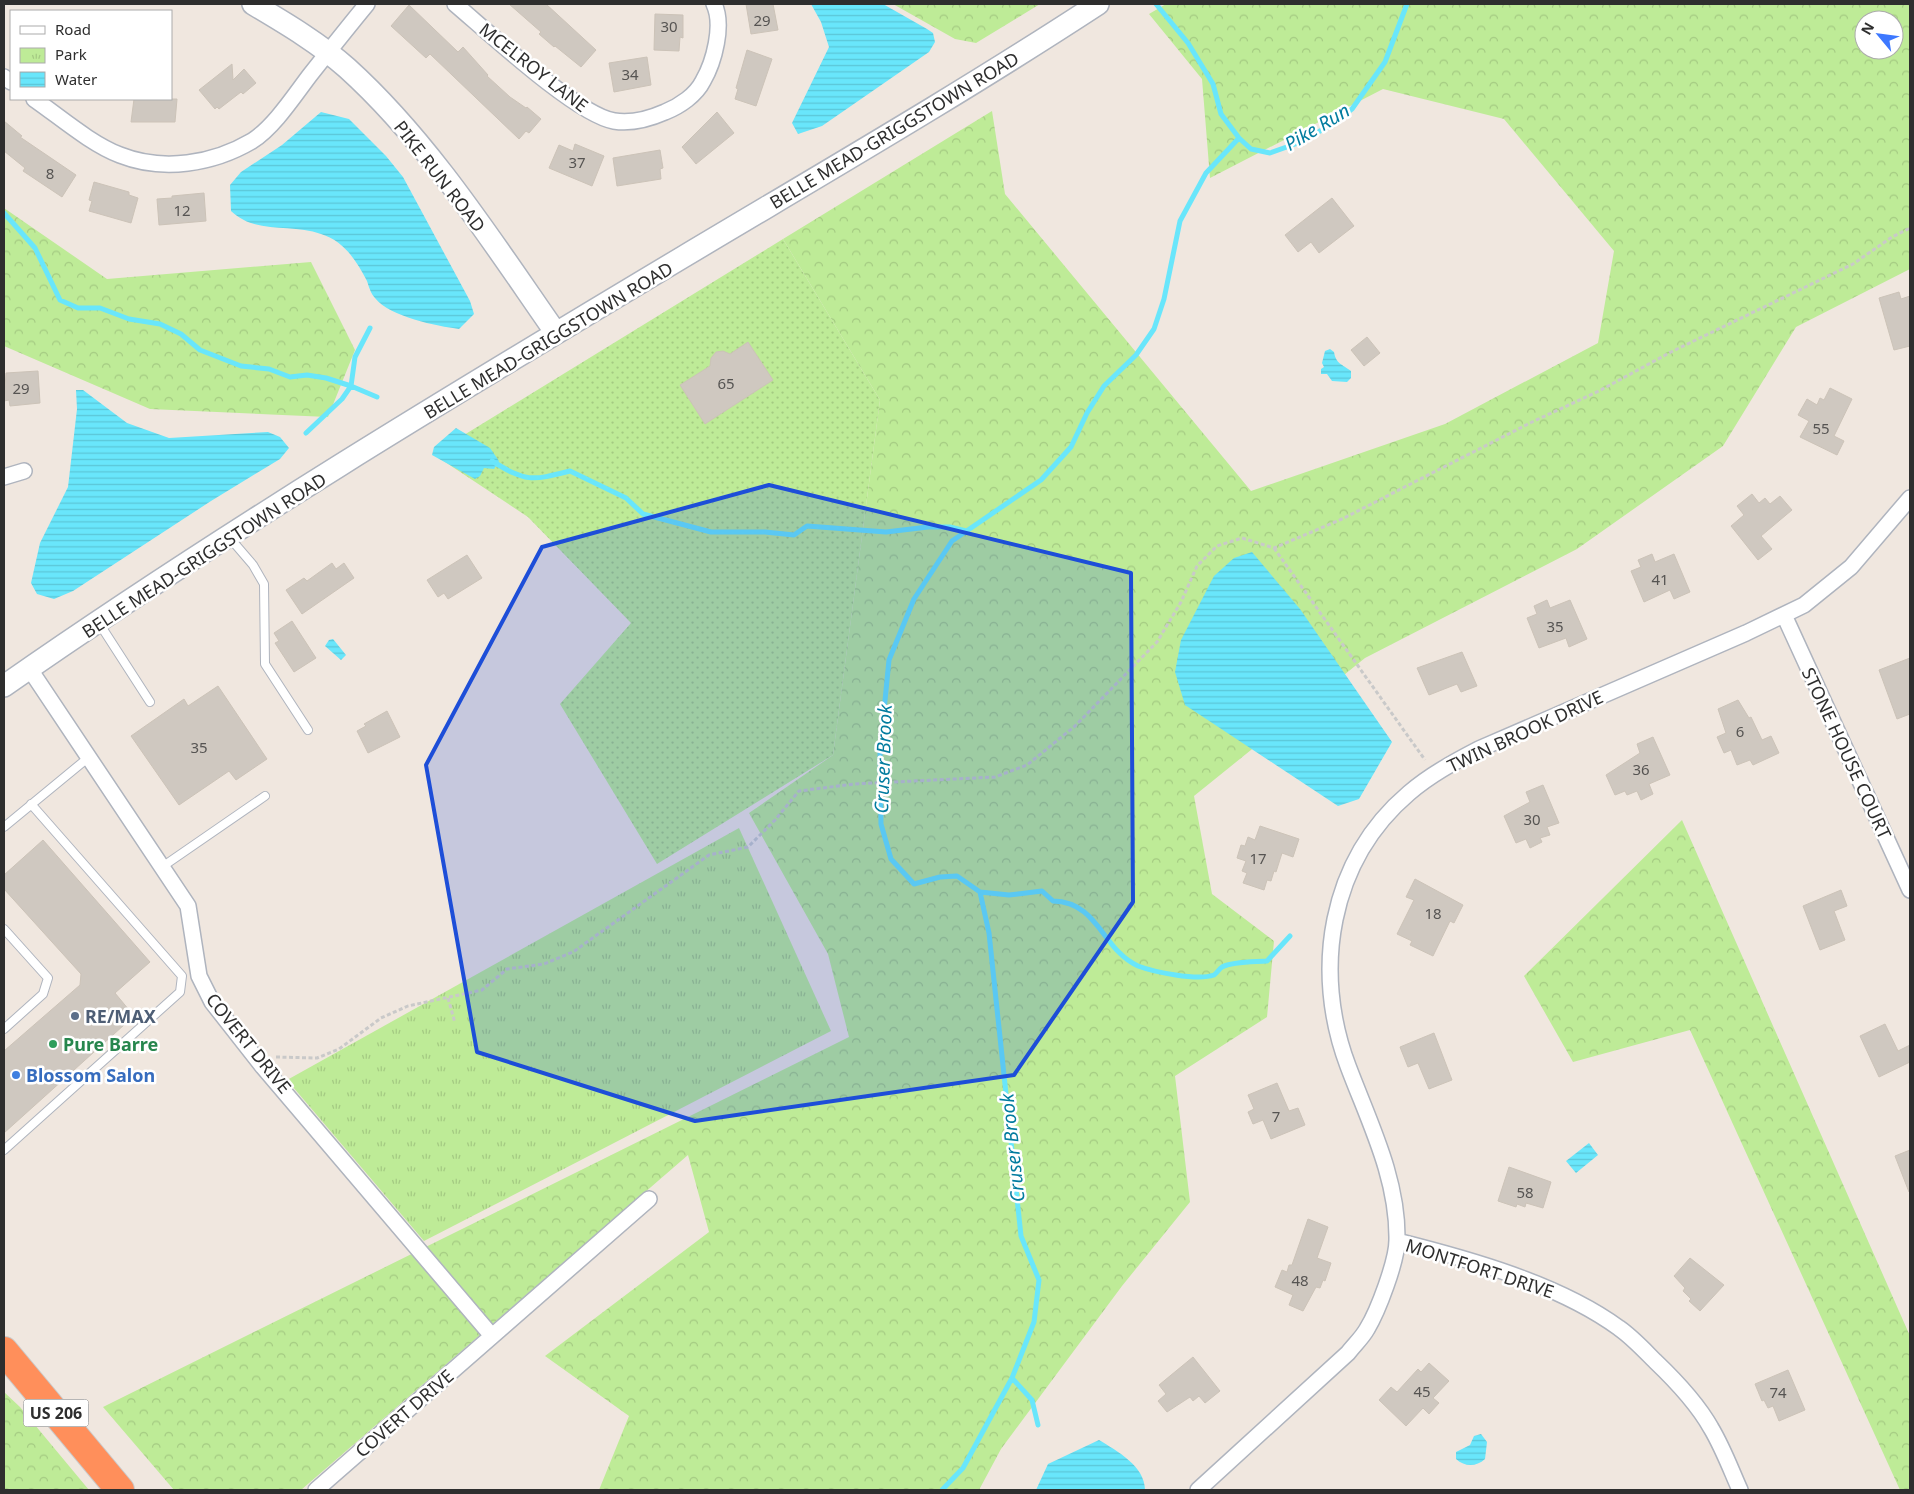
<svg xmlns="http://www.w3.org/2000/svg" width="1914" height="1494" font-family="'Noto Sans',sans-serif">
<defs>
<pattern id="grass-dots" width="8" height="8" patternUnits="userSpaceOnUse" patternTransform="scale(1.25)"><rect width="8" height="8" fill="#beeb97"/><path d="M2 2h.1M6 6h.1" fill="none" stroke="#a4ca82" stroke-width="1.8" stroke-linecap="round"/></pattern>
<pattern id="forest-crowns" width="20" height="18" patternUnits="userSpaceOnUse" patternTransform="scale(1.25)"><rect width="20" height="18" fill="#beeb97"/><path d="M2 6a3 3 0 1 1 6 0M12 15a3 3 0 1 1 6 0" fill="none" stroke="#a4ca82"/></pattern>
<pattern id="park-tufts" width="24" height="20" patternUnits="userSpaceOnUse" patternTransform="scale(1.25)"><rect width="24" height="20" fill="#beeb97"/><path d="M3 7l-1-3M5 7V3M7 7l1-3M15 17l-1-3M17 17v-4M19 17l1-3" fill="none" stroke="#a4ca82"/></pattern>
<pattern id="water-rules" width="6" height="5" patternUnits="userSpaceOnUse" patternTransform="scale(1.25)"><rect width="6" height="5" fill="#69e6fb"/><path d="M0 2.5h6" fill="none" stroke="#5bc6d7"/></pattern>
</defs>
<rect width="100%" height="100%" fill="#f0e7df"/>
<path fill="url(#grass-dots)" d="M 783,239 L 880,400 L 833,755 L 657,864 L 560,704 L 631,623 L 528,517 L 433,454 Z"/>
<path fill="url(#forest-crowns)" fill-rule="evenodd" d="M 893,4 L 1040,4 L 976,43 L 955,39 Z
M 1166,4 L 1910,4 L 1910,269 L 1796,327 L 1723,446 L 1577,549 L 1365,658 L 1194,796 L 1212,894 L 1274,941 L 1267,1017 L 1175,1076 L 1190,1202 L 1122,1286 L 1001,1449 L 979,1490 L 599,1490 L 629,1416 L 545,1356 L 709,1232 L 688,1155 L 301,1490 L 174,1490 L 103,1407 L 849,1037 L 828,954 L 749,813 L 833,755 L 880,400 L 783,239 L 992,111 L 1005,194 L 1251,491 L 1445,424 L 1598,343 L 1614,251 L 1504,119 L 1383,89 L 1210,178 L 1202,79 L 1149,14 ZM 1864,20 L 1894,20 L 1894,50 L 1864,50 Z
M 4,208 L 107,279 L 311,262 L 355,350 L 328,417 L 150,409 L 4,346 Z
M 1682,820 L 1910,1336 L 1910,1490 L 1900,1490 L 1690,1030 L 1573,1062 L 1524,976 Z
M 4,1392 L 20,1407 L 89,1490 L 4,1490 Z"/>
<path fill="url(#park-tufts)" d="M 739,828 L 831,1031 L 424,1241 L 287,1080 Z"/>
<path fill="url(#water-rules)" d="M 811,4 L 883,4 L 927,29 L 933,33 L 935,42 L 929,52 L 822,126 L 798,134 L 792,123 L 829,47 L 821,22 Z
M 321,112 L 349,119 L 386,156 L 403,177 L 470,301 L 474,314 L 459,329 C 437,326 390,317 375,298 C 371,294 369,287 367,281 C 356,260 344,241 321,234 C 291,223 256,235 231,211 L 230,185 L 241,172 L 282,145 Z
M 1330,349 L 1334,352 C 1336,364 1342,364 1351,371 L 1351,378 L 1347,382 L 1332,381 L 1327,374 L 1321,374 L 1321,369 L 1324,367 L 1322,363 L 1325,351 Z
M 76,390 L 83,390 L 127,423 L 169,438 L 268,432 L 280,437 L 289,448 L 280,459 L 211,501 L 73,591 L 54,599 L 37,594 L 31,583 L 40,543 L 68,487 L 77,409 Z
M 456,428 L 490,448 L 499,461 L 494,469 L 484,468 L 480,476 L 475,479 L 432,455 L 434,447 Z
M 1252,552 L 1300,609 L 1392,742 L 1359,799 L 1338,806 L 1185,705 L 1175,672 L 1181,640 L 1214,576 L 1234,558 Z
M 333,639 L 346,655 L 341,660 L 325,646 L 329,640 Z
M 1589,1143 L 1598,1155 L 1576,1173 L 1566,1161 Z
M 1481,1434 L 1487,1442 L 1485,1459 C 1476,1467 1465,1467 1456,1459 L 1456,1452 L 1470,1445 L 1474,1436 Z
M 1099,1440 C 1117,1451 1145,1466 1145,1490 L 1036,1490 L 1048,1464 Z"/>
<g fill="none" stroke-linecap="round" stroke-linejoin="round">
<path stroke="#69e6fb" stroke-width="5" d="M 1156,4 L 1188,43 L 1213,84 L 1221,114 L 1239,138 L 1251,149 L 1270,153 L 1298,143 L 1331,125 L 1352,109 L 1385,62 L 1407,4
M 4,213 L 35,248 L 60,300 L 78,308 L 100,308 L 129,319 L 160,324 L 181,334 L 200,350 L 241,366 L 269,369 L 290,377 L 307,375 L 326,378 L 351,386 L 377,397
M 306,433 L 342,399 L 351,386 L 355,357 L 370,328
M 492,461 C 526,482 531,481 570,471 L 626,498 L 643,514 L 711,532 L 765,532 L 794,535 L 807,526 L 886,532 L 928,527 L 950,527 L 966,531
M 980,892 L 1009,895 L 1042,891 L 1053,901 C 1099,902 1102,950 1138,966 C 1154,972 1197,981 1214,975 C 1217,973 1219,969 1222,967 C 1234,961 1254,962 1267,961 L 1290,936
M 1012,1378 L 1032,1400 L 1038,1425
M 942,1490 L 963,1468 L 1012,1378 L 1034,1322 L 1039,1280 L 1021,1236 L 989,933 L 980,892 L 957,876 L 940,877 L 914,884 L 891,859 L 881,824 L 880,751 L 889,660 L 914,599 L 952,541 L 1041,480 L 1071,447 L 1087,413 L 1104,386 L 1136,355 L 1154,329 L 1164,299 L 1180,221 L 1206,173 L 1239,138"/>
</g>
<path fill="#cfc8c0" stroke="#ccc3b8" d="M 509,4 L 546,4 L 596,50 L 581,67 L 555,46 L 554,47 L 539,34 L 541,32 Z
M 746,4 L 773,4 L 778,30 L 751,34 Z
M 409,5 L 458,52 L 463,47 L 488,75 L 487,76 L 510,97 L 526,108 L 527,107 L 541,119 L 529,133 L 526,131 L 519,139 L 430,54 L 426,58 L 391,26 Z
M 655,14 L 683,15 L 683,38 L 680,37 L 679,51 L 654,50 Z
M 747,50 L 772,59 L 756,106 L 735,99 L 738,89 L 736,88 Z
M 647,57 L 651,85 L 614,92 L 609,63 Z
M 232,64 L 233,80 L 244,69 L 256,83 L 243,94 L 241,92 L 219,109 L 217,107 L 215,109 L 199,90 Z
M 134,99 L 177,99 L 175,122 L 131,122 Z
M 717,112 L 734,133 L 696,164 L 682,147 Z
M 4,121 L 22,136 L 20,137 L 76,175 L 62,197 L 23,171 L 25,168 L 4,151 Z
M 575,144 L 604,156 L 592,186 L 549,168 L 559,145 L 573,151 Z
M 660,150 L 663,168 L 660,169 L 661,179 L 617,186 L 613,158 Z
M 94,182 L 129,192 L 129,195 L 138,198 L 131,223 L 89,211 L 92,201 L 89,200 Z
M 204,193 L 206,221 L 159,225 L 157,199 L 172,198 L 172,196 Z
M 1332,198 L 1354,226 L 1319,253 L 1311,242 L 1298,252 L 1285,235 Z
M 1899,292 L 1901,299 L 1910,296 L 1910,346 L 1894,350 L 1879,298 Z
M 1367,337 L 1380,353 L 1364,366 L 1351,350 Z
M 748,342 L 773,380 L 705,424 L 680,385 L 710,366 L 711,358 L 716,352 L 723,351 L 730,354 Z
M 38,371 L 40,403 L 10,406 L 9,400 L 4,401 L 6,373 Z
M 1830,388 L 1852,399 L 1834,436 L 1844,441 L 1837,455 L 1800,437 L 1809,421 L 1798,415 L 1807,399 L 1817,405 L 1820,398 L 1824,400 Z
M 1752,494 L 1759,503 L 1765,498 L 1770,504 L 1780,496 L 1792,510 L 1761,536 L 1772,549 L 1758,560 L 1731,526 L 1744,515 L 1737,506 Z
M 1652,554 L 1655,562 L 1674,554 L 1690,592 L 1674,599 L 1670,590 L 1644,602 L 1631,571 L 1641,567 L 1638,560 Z
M 467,555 L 482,578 L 448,599 L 444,593 L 438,597 L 427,580 Z
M 332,563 L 336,569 L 344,563 L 354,578 L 302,614 L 286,590 L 304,578 L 307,581 Z
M 1547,600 L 1550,608 L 1570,600 L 1587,639 L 1569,647 L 1566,638 L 1539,648 L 1527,618 L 1537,614 L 1534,606 Z
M 292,621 L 316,658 L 294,672 L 275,643 L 279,641 L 274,633 Z
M 1462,652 L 1477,686 L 1461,692 L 1457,684 L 1429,695 L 1417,668 Z
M 1910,658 L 1910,714 L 1897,719 L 1879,670 Z
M 218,686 L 267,759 L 236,780 L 229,771 L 179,805 L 131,736 L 184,699 L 188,706 Z
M 1738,700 L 1749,718 L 1751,717 L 1762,740 L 1771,736 L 1779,753 L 1753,765 L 1750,760 L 1737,765 L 1731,750 L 1724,753 L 1717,737 L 1726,733 L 1718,709 Z
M 387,711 L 400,737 L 368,753 L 357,731 L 366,726 L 364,724 Z
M 1653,737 L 1670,775 L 1649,784 L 1653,794 L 1641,800 L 1637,791 L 1627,795 L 1625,791 L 1615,795 L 1606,775 L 1640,753 L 1637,744 Z
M 1543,785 L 1559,823 L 1547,827 L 1550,835 L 1540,838 L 1542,842 L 1530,848 L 1526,839 L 1516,843 L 1504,816 L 1530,802 L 1526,792 Z
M 1260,826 L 1299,839 L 1293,857 L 1282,853 L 1276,872 L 1274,871 L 1271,881 L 1267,880 L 1264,890 L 1243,883 L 1247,873 L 1242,871 L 1246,861 L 1237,858 L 1241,845 L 1245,846 L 1248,837 L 1255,840 Z
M 43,840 L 150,962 L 115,993 L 134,1016 L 4,1133 L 4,1051 L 80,985 L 81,974 L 4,889 L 4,875 Z
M 1415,879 L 1463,905 L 1454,923 L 1450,921 L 1433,956 L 1410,945 L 1412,941 L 1397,934 L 1414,900 L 1406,897 Z
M 1841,890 L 1847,906 L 1834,911 L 1845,940 L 1820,950 L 1803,906 Z
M 1885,1024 L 1898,1051 L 1910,1045 L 1910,1062 L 1879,1077 L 1860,1036 Z
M 1434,1033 L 1452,1080 L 1429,1089 L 1418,1063 L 1408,1067 L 1400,1047 Z
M 1277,1083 L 1289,1111 L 1298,1108 L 1305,1125 L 1271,1139 L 1263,1120 L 1253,1124 L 1248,1112 L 1254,1109 L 1248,1095 Z
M 1910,1150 L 1910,1192 L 1909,1192 L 1895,1156 Z
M 1509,1167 L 1551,1182 L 1543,1208 L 1526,1203 L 1525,1207 L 1517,1204 L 1516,1207 L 1498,1201 Z
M 1308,1219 L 1328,1227 L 1317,1258 L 1331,1263 L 1325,1281 L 1323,1280 L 1320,1288 L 1316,1287 L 1303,1311 L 1289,1305 L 1293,1295 L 1275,1287 L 1282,1270 L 1287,1272 L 1289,1265 L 1292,1265 Z
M 1690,1258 L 1724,1285 L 1700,1311 L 1689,1301 L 1691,1299 L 1683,1291 L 1685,1288 L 1674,1276 Z
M 1193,1357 L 1220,1391 L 1205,1403 L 1199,1396 L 1193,1401 L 1190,1397 L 1167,1412 L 1158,1401 L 1166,1394 L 1159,1385 Z
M 1429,1363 L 1449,1381 L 1433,1398 L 1439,1403 L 1429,1414 L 1423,1408 L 1406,1426 L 1379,1400 L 1391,1387 L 1397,1392 L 1418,1369 L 1421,1372 Z
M 1788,1370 L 1805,1410 L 1779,1421 L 1773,1406 L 1768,1408 L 1764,1400 L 1762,1401 L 1755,1384 Z"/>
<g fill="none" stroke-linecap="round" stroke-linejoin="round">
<g stroke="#afb4be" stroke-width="10">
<path id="lane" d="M 229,537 L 253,565 L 264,584 L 265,664 L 308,730
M 99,623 L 150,702
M 4,827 L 89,757
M 162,867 L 265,796
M 4,929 L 48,978 L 43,994 L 4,1029
M 4,1150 L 180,992 L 182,976 L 31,804"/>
</g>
<g stroke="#afb4be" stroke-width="18">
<path id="street" d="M 455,4 C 487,31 577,115 614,121 C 632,124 649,119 665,112 C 680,106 696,95 703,81 C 714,62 724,25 714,4
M 4,77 L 11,82
M 34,99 C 60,117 91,144 120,155 C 163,172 213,164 252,141 C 274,127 294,96 310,75 C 329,51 348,27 367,4
M 4,477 L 24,471
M 1784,615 L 1910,890
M 29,668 L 188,906 L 199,976 L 212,1002 L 263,1067 L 492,1336
M 1397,1241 C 1469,1259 1559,1284 1619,1328 C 1632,1337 1644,1350 1655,1361 C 1676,1381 1697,1403 1711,1428 C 1723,1448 1731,1470 1740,1490
M 316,1490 L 649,1199
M 1198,1490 L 1348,1353 C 1354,1345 1362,1338 1367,1329 C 1378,1311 1397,1261 1397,1240 C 1398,1178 1369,1122 1348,1066 C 1312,971 1329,861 1409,793 C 1430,775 1454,762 1479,749 L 1746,633 L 1804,605 L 1851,567 L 1910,498"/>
</g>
<g stroke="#afb4be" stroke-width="24">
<path id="secondary" d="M 253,4 C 285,23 319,43 347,68 C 429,142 493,243 556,333
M 4,686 C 223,533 454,394 683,257 C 822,174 962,93 1098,4"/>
</g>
<g stroke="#c9c9c9" stroke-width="30">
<path id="highway" d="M 4,1351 L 120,1490"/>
</g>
<path stroke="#c9c9c9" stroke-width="3" stroke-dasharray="4 2.5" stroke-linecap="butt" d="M 1274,548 L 1425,760
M 448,998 L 455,1023
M 276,1057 L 317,1058 L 339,1049 L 381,1018 L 408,1006 L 482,990 L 507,969 L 544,964 L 573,952 L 709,855 L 748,847 L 775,820 L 799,791 L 854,784 L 995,777 L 1027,765 L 1075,726 L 1157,642 L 1181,602 L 1197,566 L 1217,546 L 1242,538 L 1274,548 L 1342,519 L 1532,422 L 1599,391 L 1671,352 L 1853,264 L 1892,237 L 1910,228"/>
<use href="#lane" stroke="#fff" stroke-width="8"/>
<use href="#street" stroke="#fff" stroke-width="15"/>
<use href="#secondary" stroke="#fff" stroke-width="21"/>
<use href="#highway" stroke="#ff8f5b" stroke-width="28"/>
</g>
<path fill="#1d4ed8" fill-opacity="0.2" stroke="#1d4ed8" stroke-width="4" stroke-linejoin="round" d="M 769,485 L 1131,573 L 1133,902 L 1014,1075 L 695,1121 L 477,1052 L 426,765 L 542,547 Z"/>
<circle fill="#5c6f8a" stroke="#fff" stroke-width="2" cx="75" cy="1016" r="5"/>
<circle fill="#2e9e5b" stroke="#fff" stroke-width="2" cx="53" cy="1044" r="5"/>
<circle fill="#3f7fe0" stroke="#fff" stroke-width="2" cx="16" cy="1075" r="5"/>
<g text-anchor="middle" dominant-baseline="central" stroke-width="5" stroke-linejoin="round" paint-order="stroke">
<g font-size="15" fill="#565452">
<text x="762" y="20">29</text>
<text x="669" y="26">30</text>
<text x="630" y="74">34</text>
<text x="577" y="162">37</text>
<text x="50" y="173">8</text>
<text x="182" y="210">12</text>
<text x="726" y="383">65</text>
<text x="21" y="388">29</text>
<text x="1821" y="428">55</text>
<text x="1660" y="579">41</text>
<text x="1555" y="626">35</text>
<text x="1740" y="731">6</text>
<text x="199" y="747">35</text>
<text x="1641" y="769">36</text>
<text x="1532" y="819">30</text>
<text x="1258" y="858">17</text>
<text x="1433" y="913">18</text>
<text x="1276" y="1116">7</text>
<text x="1525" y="1192">58</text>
<text x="1300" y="1280">48</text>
<text x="1422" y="1391">45</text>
<text x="1778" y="1392">74</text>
</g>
<rect fill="#fff" stroke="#6d6d6d" stroke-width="1" x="23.5" y="1399.5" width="65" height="27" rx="4"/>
<g font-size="16" font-weight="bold" fill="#2e2e2e">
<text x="56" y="1413">US 206</text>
</g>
<g font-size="18" fill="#2e2e2e" stroke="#fff">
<text transform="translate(534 67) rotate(38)">MCELROY LANE</text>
<text transform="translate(894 130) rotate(-31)">BELLE MEAD-GRIGGSTOWN ROAD</text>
<text transform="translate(440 176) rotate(52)">PIKE RUN ROAD</text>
<text transform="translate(548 340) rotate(-31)">BELLE MEAD-GRIGGSTOWN ROAD</text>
<text transform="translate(204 555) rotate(-33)">BELLE MEAD-GRIGGSTOWN ROAD</text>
<text transform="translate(1525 731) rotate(-25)">TWIN BROOK DRIVE</text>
<text transform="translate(1847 753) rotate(65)">STONE HOUSE COURT</text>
<text transform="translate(249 1043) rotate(51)">COVERT DRIVE</text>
<text transform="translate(1480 1268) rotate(18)">MONTFORT DRIVE</text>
<text transform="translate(404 1413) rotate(-41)">COVERT DRIVE</text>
</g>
<g font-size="18" font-weight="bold" fill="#4e5e75" stroke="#fff" text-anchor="start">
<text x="85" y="1016">RE/MAX</text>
</g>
<g font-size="18" font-weight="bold" fill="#27864d" stroke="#fff" text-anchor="start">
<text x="63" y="1044">Pure Barre</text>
</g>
<g font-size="18" font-weight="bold" fill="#366cbe" stroke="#fff" text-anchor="start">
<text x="26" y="1075">Blossom Salon</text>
</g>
<g font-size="19" font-style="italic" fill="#027c9f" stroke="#fff">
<text transform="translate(1317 127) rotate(-31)">Pike Run</text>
<text transform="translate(883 759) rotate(-88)">Cruser Brook</text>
<text transform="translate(1012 1148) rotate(-96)">Cruser Brook</text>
</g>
</g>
<rect width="1914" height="1494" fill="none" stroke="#2e2e2e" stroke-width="10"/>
<rect x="10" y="10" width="162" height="90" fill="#ffffff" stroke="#ababab"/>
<rect x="20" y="26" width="25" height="8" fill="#ffffff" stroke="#ababab"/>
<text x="55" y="35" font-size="15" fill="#2e2e2e">Road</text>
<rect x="20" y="48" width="25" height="15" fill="url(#park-tufts)" stroke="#ababab"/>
<text x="55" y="60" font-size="15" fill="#2e2e2e">Park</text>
<rect x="20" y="72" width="25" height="15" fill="url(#water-rules)" stroke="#ababab"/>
<text x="55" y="85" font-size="15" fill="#2e2e2e">Water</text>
<g transform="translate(1879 35) rotate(299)"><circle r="24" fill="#ffffff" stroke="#ababab"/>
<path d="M0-4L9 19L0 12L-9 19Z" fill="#3d78ff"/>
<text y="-8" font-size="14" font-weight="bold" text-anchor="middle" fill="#2e2e2e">N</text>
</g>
</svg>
